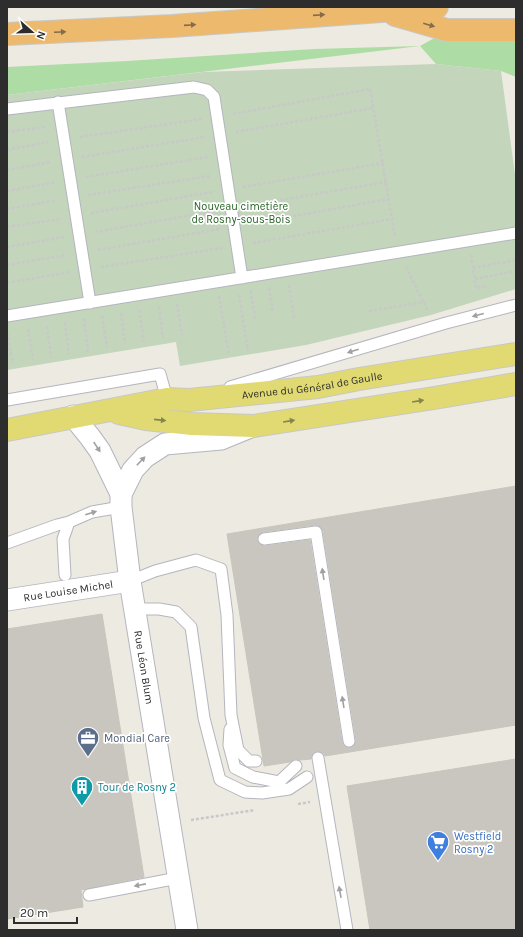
<svg xmlns="http://www.w3.org/2000/svg" width="523" height="937" font-family="Karla,sans-serif">
<rect width="100%" height="100%" fill="#edeae1"/>
<path fill="#aedca5" d="M 438,36 L 516,39 L 516,77 L 501,71 L 436,64 L 420,46 L 7,95 L 7,67 L 127,61 L 314,49 L 420,46 Z"/>
<path fill="#c3d5bb" d="M 436,64 L 501,71 L 516,182 L 516,289 L 431,315 L 306,345 L 180,366 L 176,342 L 7,370 L 7,95 L 203,72 Z"/>
<path fill="#c9c6c0" stroke="#c8c6bb" fill-rule="evenodd" d="M 516,486 L 516,725 L 325,756 L 323,753 L 317,751 L 313,753 L 311,759 L 300,760 L 295,759 L 290,762 L 264,766 L 227,534 ZM 315,525 L 319,526 L 323,531 L 356,740 L 355,744 L 350,748 L 346,747 L 342,742 L 310,540 L 265,546 L 261,545 L 257,540 L 258,536 L 263,532 Z
M 102,614 L 144,877 L 81,890 L 83,907 L 7,919 L 7,629 Z
M 516,759 L 516,930 L 370,930 L 347,786 Z"/>
<g fill="none" stroke-linecap="round" stroke-linejoin="round">
<g stroke="#b5b5bf" stroke-width="13">
<path id="service" d="M 58,102 L 90,303
M 7,109 L 194,87 L 207,90 L 214,97 L 242,278
M 7,316 L 516,233
M 230,387 L 446,323 L 516,305
M 7,400 L 160,374 L 167,399
M 264,539 L 316,532 L 349,741
M 7,543 L 57,525 L 69,522
M 65,575 L 63,539 L 69,522 L 92,512 L 121,507
M 130,581 L 155,571 L 196,560 L 221,569 L 227,615 L 231,715 L 238,750 L 249,761 L 256,761
M 134,609 L 159,609 L 176,612 L 191,627 L 204,718 L 220,780 L 245,792 L 262,793 L 289,789 L 307,777
M 230,729 L 229,745 L 235,768 L 253,777 L 279,782 L 296,766
M 318,758 L 347,930
M 89,895 L 178,878"/>
</g>
<g stroke="#b5b5bf" stroke-width="23">
<g id="minor">
<path id="s1" d="M 73,416 L 90,437 L 100,451 L 121,494 L 121,507 L 130,581 L 187,930"/>
<path d="M 121,494 L 133,470 L 145,457 L 165,444 L 221,439 L 253,426"/>
<path id="s2" d="M 7,600 L 130,581"/>
</g>
</g>
<g stroke="#c8c8c8" stroke-width="24">
<g id="primary">
<path d="M 119,413 L 146,419 L 192,424 L 254,426 L 434,398 L 516,384"/>
<path id="s3" d="M 7,430 L 167,399 L 189,400 L 318,387 L 359,379 L 516,354"/>
</g>
</g>
<g stroke="#c8c8c8" stroke-width="24">
<path id="motorway" d="M 395,15 L 447,30 L 516,30
M 7,34 L 172,26 L 437,7"/>
</g>
<path stroke="#c8c8c8" stroke-width="2.5" stroke-dasharray="3 2" stroke-linecap="butt" d="M 233,114 L 370,89 L 395,237
M 7,132 L 45,127
M 236,132 L 373,108
M 80,137 L 202,119
M 7,150 L 48,142
M 82,157 L 205,137
M 7,170 L 51,162
M 86,177 L 208,157
M 243,187 L 383,163
M 7,191 L 56,182
M 88,195 L 210,176
M 246,206 L 386,182
M 7,209 L 57,200
M 91,213 L 212,192
M 249,224 L 389,199
M 7,227 L 61,219
M 95,232 L 216,211
M 253,243 L 392,219
M 7,247 L 64,237
M 98,250 L 219,229
M 471,255 L 476,288 L 488,286
M 7,265 L 67,255
M 101,267 L 222,248
M 406,267 L 428,311
M 473,268 L 516,260
M 475,279 L 516,271
M 7,283 L 70,272
M 289,285 L 294,318
M 269,288 L 273,312
M 251,291 L 255,319
M 239,295 L 248,351
M 219,296 L 229,355
M 177,304 L 182,335
M 159,307 L 163,338
M 139,310 L 144,341
M 369,311 L 424,302
M 121,313 L 125,344
M 102,316 L 107,347
M 84,319 L 88,351
M 65,323 L 69,354
M 47,326 L 51,357
M 28,329 L 33,360
M 7,333 L 13,363
M 298,804 L 310,802
M 191,820 L 255,810"/>
<use href="#service" stroke="#fff" stroke-width="11"/>
<use href="#minor" stroke="#fff" stroke-width="21"/>
<use href="#primary" stroke="#e1da72" stroke-width="22"/>
<use href="#motorway" stroke="#ecb96d" stroke-width="22"/>
</g>
<defs><path id="oneway-solid" d="M-6-.8H1V-3.2L6.5 0L1 3.2V.8H-6Z"/></defs>
<g fill="#836c4a">
<use href="#oneway-solid" transform="translate(319 15) rotate(-4)"/>
<use href="#oneway-solid" transform="translate(190 25) rotate(-4)"/>
<use href="#oneway-solid" transform="translate(429 25) rotate(16)"/>
<use href="#oneway-solid" transform="translate(60 32) rotate(-3)"/>
</g>
<g fill="#a0a0a0">
<use href="#oneway-solid" transform="translate(478 315) rotate(165)"/>
<use href="#oneway-solid" transform="translate(353 351) rotate(163)"/>
<use href="#oneway-solid" transform="translate(97 447) rotate(57)"/>
<use href="#oneway-solid" transform="translate(141 461) rotate(-46)"/>
<use href="#oneway-solid" transform="translate(91 513) rotate(-17)"/>
<use href="#oneway-solid" transform="translate(323 574) rotate(-99)"/>
<use href="#oneway-solid" transform="translate(343 702) rotate(-99)"/>
<use href="#oneway-solid" transform="translate(140 885) rotate(169)"/>
<use href="#oneway-solid" transform="translate(340 892) rotate(-100)"/>
</g>
<g fill="#878450">
<use href="#oneway-solid" transform="translate(418 401) rotate(-9)"/>
<use href="#oneway-solid" transform="translate(160 420) rotate(6)"/>
<use href="#oneway-solid" transform="translate(289 421) rotate(-9)"/>
</g>
<defs>
<g id="office-pin" transform="scale(1.15)"><path d="M0 17L-7.5 6A9.5 9.5 0 1 1 7.5 6Z" fill="#5c6f8a" stroke="#fff"/><path d="M-6-3h4V-5.5h4V-3h4V5H-6ZM-1-4.5V-3h2v-1.5ZM-6 0V1H6V0Z" fill="#fff"/></g>
<g id="building-pin" transform="scale(1.15)"><path d="M0 17L-7.5 6A9.5 9.5 0 1 1 7.5 6Z" fill="#0f9aa8" stroke="#fff"/><path d="M-4-6H4V6H1V3H-1V6H-4ZM-2.5-4.3h1.7v1.8h-1.7ZM.8-4.3h1.7v1.8H.8ZM-2.5-1h1.7V.8h-1.7ZM.8-1h1.7V.8H.8Z" fill="#fff"/></g>
<g id="supermarket-pin" transform="scale(1.15)"><path d="M0 17L-7.5 6A9.5 9.5 0 1 1 7.5 6Z" fill="#3f7fe0" stroke="#fff"/><path d="M-6-5.5h2.5l.6 2H6L4.5 2H-2.5L-4.4-4H-6ZM-1.5 3.2a1.3 1.3 0 1 0 .1 0ZM3 3.2a1.3 1.3 0 1 0 .1 0Z" fill="#fff"/></g>
</defs>
<g fill-rule="evenodd">
<use href="#office-pin" x="88" y="738"/>
<use href="#building-pin" x="82" y="787"/>
<use href="#supermarket-pin" x="438" y="842"/>
</g>
<g text-anchor="middle" dominant-baseline="central" stroke-width="3.5" stroke-linejoin="round" paint-order="stroke">
<g font-size="11" fill="#266324" stroke="#fff">
<text x="241" y="206">Nouveau cimetière<tspan x="241" dy="13">de Rosny-sous-Bois</tspan></text>
</g>
<g font-size="11" fill="#2d2d2d" stroke="#fff">
<text stroke="none"><textPath href="#s3" startOffset="309">Avenue du Général de Gaulle</textPath></text>
<text stroke="none"><textPath href="#s2" startOffset="62">Rue Louise Michel</textPath></text>
<text stroke="none"><textPath href="#s1" startOffset="267">Rue Léon Blum</textPath></text>
</g>
<g font-size="11" fill="#4e5e75" stroke="#fff" text-anchor="start">
<text x="104" y="738">Mondial Care</text>
</g>
<g font-size="11" fill="#0d838f" stroke="#fff" text-anchor="start">
<text x="98" y="787">Tour de Rosny 2</text>
</g>
<g font-size="11" fill="#366cbe" stroke="#fff" text-anchor="start">
<text x="454" y="836">Westfield<tspan x="454" dy="13">Rosny 2</tspan></text>
</g>
</g>
<rect width="523" height="937" fill="none" stroke="#2d2d2d" stroke-width="16"/>
<g transform="translate(32 32) rotate(110)" stroke="#ffffff" stroke-width="3" paint-order="stroke">
<path d="M0-3L7 15L0 10L-7 15Z" fill="#2d2d2d"/>
<text y="-6" font-size="11" font-weight="bold" text-anchor="middle" fill="#2d2d2d">N</text>
</g>
<path d="M14 917v6h63v-6" fill="none" stroke="#2d2d2d" stroke-width="2"/>
<text x="20" y="917" font-size="12" fill="#2d2d2d" stroke="#ffffff" stroke-width="3" paint-order="stroke">20 m</text>
</svg>
